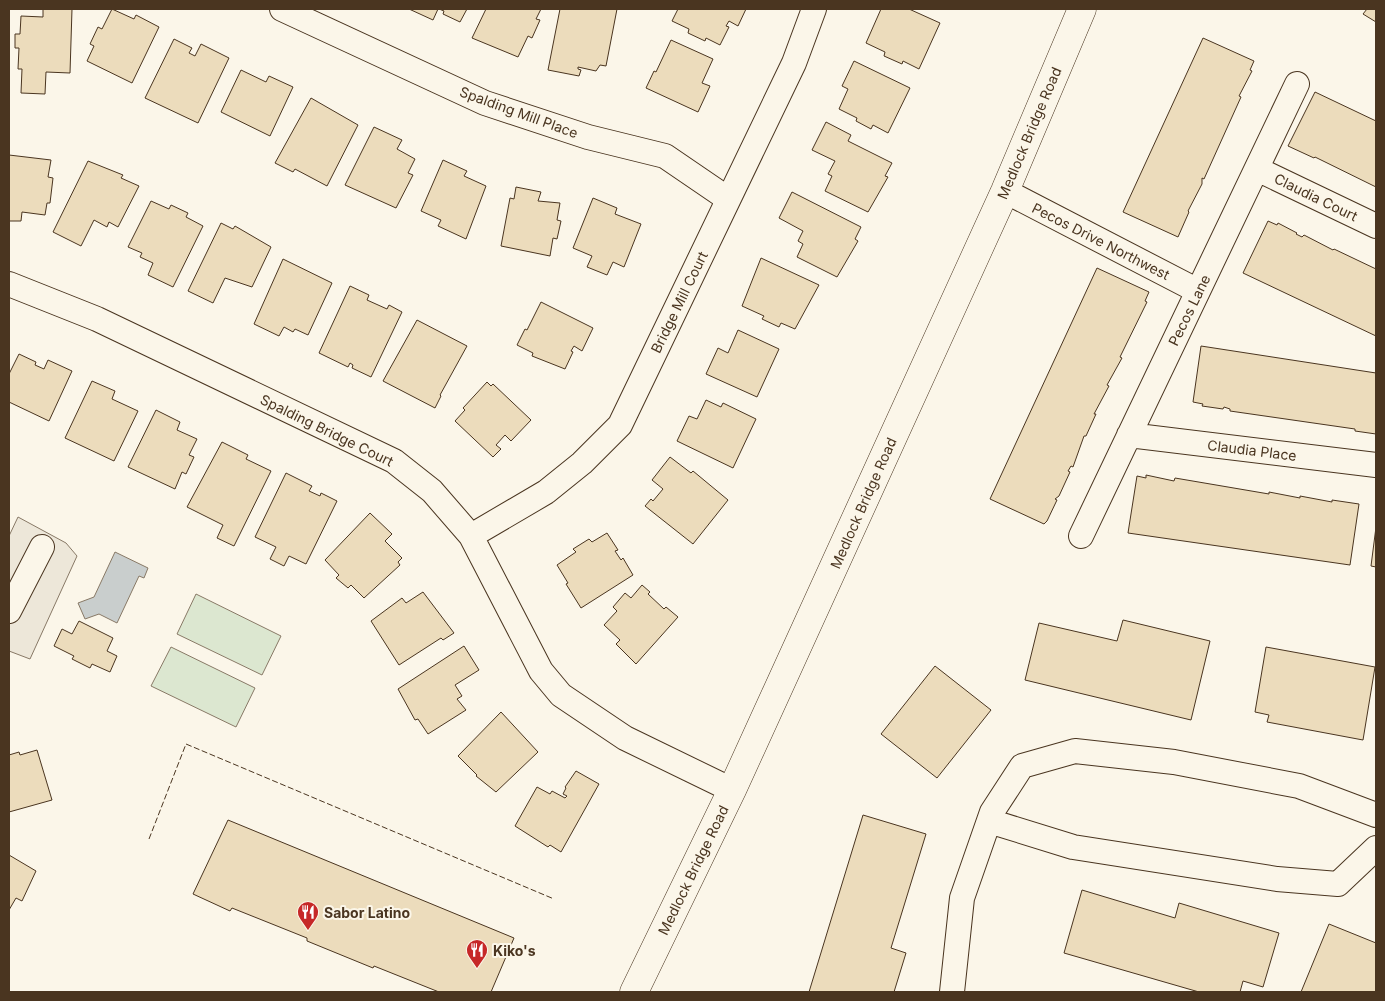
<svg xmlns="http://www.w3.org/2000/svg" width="1385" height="1001" font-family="Inter,sans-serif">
<rect width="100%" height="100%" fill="#fbf6e9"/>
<path fill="#dce7d0" stroke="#887966" d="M 196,594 L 281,636 L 262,675 L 177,634 Z
M 171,647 L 255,688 L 236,727 L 151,686 Z"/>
<path fill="#ede7d9" stroke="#887966" d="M 18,517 L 66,543 L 77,556 L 30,659 L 9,651 L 9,536 Z"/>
<path fill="#c9cecd" stroke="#887966" d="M 115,552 L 148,568 L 144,578 L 139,576 L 117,623 L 99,614 L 85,619 L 78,603 L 94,597 Z"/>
<path fill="#ecdcbc" stroke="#4a3520" d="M 43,9 L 72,9 L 70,73 L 46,72 L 45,94 L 21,93 L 22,69 L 18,69 L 19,48 L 15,48 L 15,34 L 20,34 L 21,16 L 43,17 Z
M 112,9 L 134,19 L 136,15 L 159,27 L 132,83 L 87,61 L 94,46 L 90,44 L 98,27 L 102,29 Z
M 409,9 L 438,9 L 433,20 Z
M 439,9 L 467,9 L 460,22 L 443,14 L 444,11 Z
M 486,9 L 541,9 L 536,19 L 540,20 L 532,38 L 528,36 L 518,57 L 472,38 Z
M 560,9 L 617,9 L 606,66 L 600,65 L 596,71 L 578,67 L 578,69 L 581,70 L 579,76 L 548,70 Z
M 678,9 L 746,9 L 738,26 L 729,21 L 726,26 L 729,27 L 720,45 L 706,38 L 705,41 L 688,33 L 689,29 L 672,21 Z
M 881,9 L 909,9 L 940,23 L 919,69 L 903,61 L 902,64 L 884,56 L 885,52 L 866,43 Z
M 1367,9 L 1376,9 L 1376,22 L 1363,14 Z
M 1203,38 L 1254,61 L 1250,70 L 1252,71 L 1239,96 L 1241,97 L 1204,179 L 1202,178 L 1202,184 L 1188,211 L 1189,212 L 1178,237 L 1123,212 Z
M 174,39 L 192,48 L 189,53 L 195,56 L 201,44 L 229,58 L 198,123 L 145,98 Z
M 671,40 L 713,59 L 702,83 L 710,86 L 698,112 L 646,88 L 654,71 L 656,72 Z
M 854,61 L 910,88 L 888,133 L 873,125 L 871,129 L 856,121 L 857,118 L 839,109 L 848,89 L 842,86 Z
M 241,70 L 266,82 L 269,76 L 293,87 L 270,136 L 221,112 Z
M 1315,92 L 1376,121 L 1376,187 L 1315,157 L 1314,158 L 1288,146 Z
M 311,98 L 358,125 L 327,186 L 295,169 L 293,172 L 275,163 Z
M 826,122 L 851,135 L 848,141 L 892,163 L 885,176 L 888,177 L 868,212 L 825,191 L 832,176 L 828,174 L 835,161 L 812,150 Z
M 374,127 L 402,140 L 397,149 L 415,159 L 408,173 L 413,175 L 396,208 L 345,185 Z
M 9,155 L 51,160 L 48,177 L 53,178 L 50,203 L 47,203 L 45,215 L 22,212 L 21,221 L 9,221 Z
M 443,160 L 467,171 L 464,176 L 486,186 L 466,239 L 438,226 L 441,220 L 421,211 Z
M 88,161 L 123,175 L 121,178 L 139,186 L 118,227 L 109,222 L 107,227 L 94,220 L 81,246 L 53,232 Z
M 516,187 L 541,192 L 538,201 L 560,203 L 557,220 L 561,221 L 557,239 L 553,238 L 550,256 L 501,246 L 510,198 L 514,199 Z
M 792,192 L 861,227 L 855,239 L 858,241 L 837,277 L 797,257 L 803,244 L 798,241 L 803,231 L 779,218 Z
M 593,198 L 617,208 L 615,214 L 641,224 L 624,267 L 613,262 L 607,275 L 587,267 L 592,256 L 573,248 Z
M 151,201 L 169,209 L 171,205 L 188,213 L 186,217 L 203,226 L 173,287 L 148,275 L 153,263 L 140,257 L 142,253 L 128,247 Z
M 1268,221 L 1277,225 L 1278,223 L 1297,233 L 1296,234 L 1302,237 L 1304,235 L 1333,250 L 1334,249 L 1376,269 L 1376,336 L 1243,273 Z
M 221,223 L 233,229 L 235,226 L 271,247 L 252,287 L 225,278 L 213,303 L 188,291 Z
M 761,258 L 819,285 L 795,329 L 781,323 L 779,327 L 762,319 L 764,316 L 742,306 Z
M 283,259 L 332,283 L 308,335 L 295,329 L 293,332 L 284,327 L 279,336 L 254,324 Z
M 1097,268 L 1149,292 L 1145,301 L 1147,302 L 1120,357 L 1122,358 L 1107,385 L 1109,386 L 1094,414 L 1096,414 L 1086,436 L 1084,436 L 1073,467 L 1071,466 L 1068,471 L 1070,472 L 1059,496 L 1055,499 L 1057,500 L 1047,521 L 1044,524 L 990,499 Z
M 350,286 L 369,295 L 367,300 L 387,309 L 389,305 L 402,312 L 371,377 L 352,368 L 353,365 L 350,363 L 348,367 L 319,353 Z
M 541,302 L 593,328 L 582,351 L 574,346 L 571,351 L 573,352 L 565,369 L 532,356 L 533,353 L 517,345 L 525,329 L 527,330 Z
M 417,320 L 467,346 L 440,395 L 441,396 L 435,408 L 383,381 Z
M 738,330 L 779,349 L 757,397 L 706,374 L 718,348 L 728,353 Z
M 1201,346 L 1376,373 L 1376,434 L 1355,431 L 1355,429 L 1230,411 L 1230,409 L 1224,407 L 1223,409 L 1202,406 L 1203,404 L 1193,402 Z
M 19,354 L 36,362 L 35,365 L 44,369 L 48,360 L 72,371 L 49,421 L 9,402 L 9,374 Z
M 92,381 L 115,391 L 112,399 L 138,411 L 114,461 L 65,438 Z
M 487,382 L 491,386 L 493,384 L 531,420 L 511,441 L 505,435 L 496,445 L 501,449 L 493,457 L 455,421 L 465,410 L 463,408 Z
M 706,400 L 721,407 L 723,403 L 756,419 L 733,468 L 677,441 L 689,416 L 697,419 Z
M 156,410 L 180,422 L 177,430 L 197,439 L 189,455 L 194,457 L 186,474 L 182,472 L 175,489 L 128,467 Z
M 222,442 L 248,455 L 246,459 L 271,471 L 234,546 L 217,538 L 223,525 L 187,507 Z
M 670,457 L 691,473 L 693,471 L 728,500 L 693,544 L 645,506 L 651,499 L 653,501 L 663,489 L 652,480 Z
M 286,473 L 312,486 L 309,491 L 320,496 L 321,493 L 337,501 L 306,564 L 289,556 L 284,566 L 270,559 L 276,547 L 255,537 Z
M 1146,475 L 1174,481 L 1175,478 L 1269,494 L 1269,492 L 1300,498 L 1300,496 L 1332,502 L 1332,500 L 1359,504 L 1350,565 L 1128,533 L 1137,476 L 1146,478 Z
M 370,513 L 392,534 L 385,541 L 402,558 L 398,562 L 400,565 L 364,598 L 351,585 L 348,588 L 336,578 L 339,575 L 325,560 Z
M 1376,527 L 1376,567 L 1371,566 Z
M 607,533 L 618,550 L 615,551 L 621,560 L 623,558 L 633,575 L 581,608 L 566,584 L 568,583 L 557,565 L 576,552 L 573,549 L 589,539 L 592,542 Z
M 642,585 L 650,592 L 648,594 L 664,609 L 666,607 L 678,617 L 636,664 L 616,644 L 620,640 L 604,625 L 617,611 L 613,607 L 625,593 L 631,598 Z
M 423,592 L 454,633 L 443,640 L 441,638 L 399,665 L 371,621 L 402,598 L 406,603 Z
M 1123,620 L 1210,641 L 1191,720 L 1025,680 L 1039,623 L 1117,641 Z
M 79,621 L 113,638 L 107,651 L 117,656 L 110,672 L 92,664 L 90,668 L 72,659 L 74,656 L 54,646 L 62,629 L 72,634 Z
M 464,646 L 479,670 L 455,685 L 462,696 L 457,699 L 466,710 L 428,734 L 418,719 L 415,720 L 398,689 Z
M 1266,647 L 1375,667 L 1363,740 L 1267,722 L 1269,715 L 1255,712 Z
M 935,666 L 991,710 L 937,778 L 881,734 Z
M 501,712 L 538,752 L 496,792 L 476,776 L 477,775 L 458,756 Z
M 37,750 L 52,800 L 9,812 L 9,755 L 19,752 L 20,755 Z
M 576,771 L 599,784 L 561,852 L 550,845 L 548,847 L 515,826 L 537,787 L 550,794 L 552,791 L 565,798 L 567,796 L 563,794 L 566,788 L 565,787 Z
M 863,815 L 926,834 L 891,948 L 906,953 L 894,992 L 809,992 Z
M 228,820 L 514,938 L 491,992 L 439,992 L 374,966 L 373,968 L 307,941 L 307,938 L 232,908 L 230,911 L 193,894 Z
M 9,855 L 36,871 L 22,901 L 16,898 L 9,910 Z
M 1082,890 L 1175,918 L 1179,903 L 1279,933 L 1263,987 L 1243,981 L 1240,992 L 1199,992 L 1064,953 Z
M 1329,924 L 1376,943 L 1376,992 L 1301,992 Z"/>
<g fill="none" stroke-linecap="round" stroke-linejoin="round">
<g stroke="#4a3520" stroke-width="26">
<path id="minor" d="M 282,9 L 485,103 L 588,137 L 665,156 L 728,199
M 1257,169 L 1376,226
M 1005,191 L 1198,291
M 9,284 L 97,319 L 394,461 L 432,491 L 471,536 L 541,671 L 561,695 L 625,738 L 732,790
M 1129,435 L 1376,465
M 471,536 L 546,492 L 582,463 L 620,425 L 794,63 L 814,9
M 1081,536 L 1297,84
M 9,611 L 42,547
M 989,821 L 1073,847 L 1277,879 L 1338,884 L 1376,848
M 952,992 L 962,898 L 992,812 L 1022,766 L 1075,751 L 1174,762 L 1299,786 L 1376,815"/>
</g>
<g stroke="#4a3520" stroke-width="29">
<path id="secondary" d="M 634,992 L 732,790 L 1005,191 L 1082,9"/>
</g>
<use href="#minor" stroke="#fbf6e9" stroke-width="24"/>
<use href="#secondary" stroke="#fbf6e9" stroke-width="28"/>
<path stroke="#4a3520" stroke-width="1" stroke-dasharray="6 2.5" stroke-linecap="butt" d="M 149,839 L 186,744 L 554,899"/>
</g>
<defs>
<g id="restaurant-pin" transform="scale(1.125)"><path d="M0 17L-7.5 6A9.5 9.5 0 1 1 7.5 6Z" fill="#c62828" stroke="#fbf6e9"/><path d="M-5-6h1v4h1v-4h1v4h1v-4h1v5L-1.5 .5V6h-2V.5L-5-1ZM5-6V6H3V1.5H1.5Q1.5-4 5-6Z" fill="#fff"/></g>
</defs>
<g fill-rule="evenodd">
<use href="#restaurant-pin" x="308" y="912"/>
<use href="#restaurant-pin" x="477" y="950"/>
</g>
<g text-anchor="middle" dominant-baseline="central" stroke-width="4" stroke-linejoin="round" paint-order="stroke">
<g font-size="14" fill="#4a3520" stroke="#fbf6e9">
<text transform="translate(519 112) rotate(20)">Spalding Mill Place</text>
<text transform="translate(1029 133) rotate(-67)">Medlock Bridge Road</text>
<text transform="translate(1316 197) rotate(26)">Claudia Court</text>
<text transform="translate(1101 241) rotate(27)">Pecos Drive Northwest</text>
<text transform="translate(679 302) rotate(-64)">Bridge Mill Court</text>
<text transform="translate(1189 310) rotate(-64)">Pecos Lane</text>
<text transform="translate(327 430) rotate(26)">Spalding Bridge Court</text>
<text transform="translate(1252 450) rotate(7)">Claudia Place</text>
<text transform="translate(863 503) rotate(-66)">Medlock Bridge Road</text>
<text transform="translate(693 870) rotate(-64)">Medlock Bridge Road</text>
</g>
<g font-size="14" font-weight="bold" fill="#4a3520" stroke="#fbf6e9" text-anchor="start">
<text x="324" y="912">Sabor Latino</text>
<text x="493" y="950">Kiko's</text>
</g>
</g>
<rect width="1385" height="1001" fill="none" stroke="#4a3520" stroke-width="20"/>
</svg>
